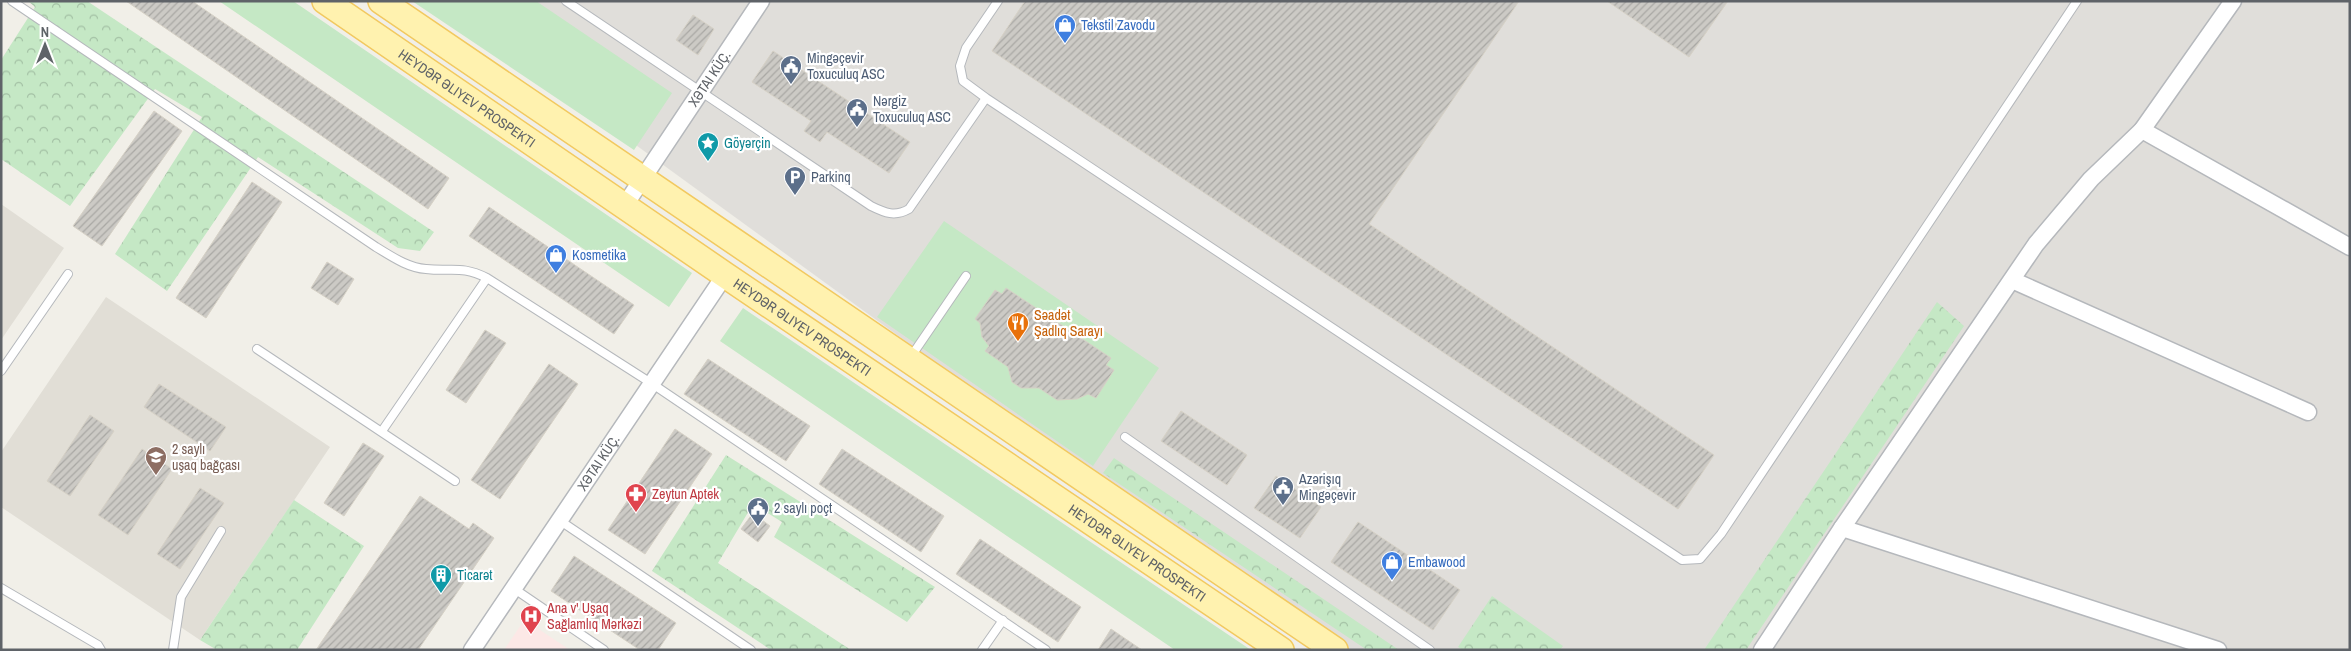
<svg xmlns="http://www.w3.org/2000/svg" width="2351" height="651" font-family="'Archivo Narrow',sans-serif">
<defs>
<pattern id="forest-crowns" width="20" height="18" patternUnits="userSpaceOnUse" patternTransform="scale(1.25)"><rect width="20" height="18" fill="#c5e8c5"/><path d="M2 6a3 3 0 1 1 6 0M12 15a3 3 0 1 1 6 0" fill="none" stroke="#a3c0a4"/></pattern>
<pattern id="building-hatch" width="6" height="6" patternUnits="userSpaceOnUse" patternTransform="scale(1.25)"><rect width="6" height="6" fill="#cccac5"/><path d="M-1 1l2-2M0 6l6-6M5 7l2-2" fill="none" stroke="#a9a8a4"/></pattern>
</defs>
<rect width="100%" height="100%" fill="#f1efe8"/>
<path fill="#e0deda" d="M 438,1 L 2350,1 L 2350,650 L 1330,650 Z"/>
<path fill="#e1ded6" d="M 1,204 L 64,248 L 1,340 Z
M 106,297 L 330,447 L 200,640 L 1,507 L 1,452 Z"/>
<path fill="#fce8e6" d="M 525,619 L 525,620 L 570,650 L 504,650 Z"/>
<path fill="#c5e8c5" d="M 219,1 L 293,1 L 692,273 L 669,307 Z
M 412,1 L 536,1 L 672,93 L 634,150 Z
M 944,221 L 1159,368 L 1093,466 L 877,317 Z
M 743,308 L 1251,650 L 1175,650 L 720,341 Z"/>
<path fill="url(#forest-crowns)" d="M 28,1 L 87,1 L 434,232 L 420,251 L 398,248 L 258,157 L 167,291 L 115,254 L 202,117 L 155,89 L 70,206 L 1,159 L 1,60 L 35,7 Z
M 1937,302 L 1964,326 L 1746,650 L 1704,650 Z
M 726,455 L 935,587 L 907,622 L 774,537 L 782,522 L 753,504 L 718,563 L 851,650 L 771,650 L 652,571 Z
M 1114,458 L 1399,650 L 1367,650 L 1103,473 Z
M 294,500 L 364,546 L 297,650 L 217,650 L 200,640 Z
M 1492,596 L 1563,646 L 1560,650 L 1463,650 L 1458,647 Z"/>
<path fill="url(#building-hatch)" stroke="#d6d1c6" d="M 126,1 L 192,1 L 449,178 L 428,209 Z
M 1025,1 L 1519,1 L 1369,224 L 1714,455 L 1678,509 L 992,51 Z
M 1607,1 L 1728,1 L 1689,57 Z
M 693,15 L 714,29 L 698,55 L 676,40 Z
M 773,51 L 910,142 L 889,173 L 827,132 L 820,142 L 804,131 L 811,121 L 752,82 Z
M 154,111 L 182,131 L 102,246 L 73,226 Z
M 252,182 L 282,202 L 206,318 L 176,298 Z
M 489,207 L 634,305 L 614,334 L 469,236 Z
M 327,262 L 354,279 L 338,305 L 311,288 Z
M 1006,288 L 1111,358 L 1106,365 L 1114,370 L 1096,398 L 1088,394 L 1077,399 L 1057,400 L 1039,388 L 1021,388 L 1012,382 L 1008,367 L 985,351 L 989,346 L 982,337 L 980,323 L 975,319 L 995,290 L 1002,294 Z
M 485,330 L 506,343 L 466,403 L 446,390 Z
M 708,359 L 810,426 L 786,461 L 684,394 Z
M 549,364 L 578,384 L 500,499 L 471,480 Z
M 159,384 L 226,427 L 210,451 L 144,407 Z
M 1181,411 L 1247,455 L 1227,485 L 1161,441 Z
M 90,415 L 114,431 L 70,496 L 47,481 Z
M 675,429 L 712,454 L 645,554 L 608,530 Z
M 363,443 L 384,456 L 344,516 L 324,503 Z
M 142,449 L 172,469 L 128,535 L 98,515 Z
M 842,449 L 944,516 L 921,552 L 819,484 Z
M 1276,476 L 1321,507 L 1300,538 L 1254,508 Z
M 200,488 L 224,503 L 180,569 L 157,554 Z
M 420,496 L 469,529 L 473,523 L 494,538 L 418,650 L 316,650 Z
M 753,513 L 770,526 L 758,542 L 741,529 Z
M 1358,522 L 1460,590 L 1433,630 L 1331,562 Z
M 980,539 L 1081,607 L 1058,642 L 956,574 Z
M 574,556 L 676,623 L 658,650 L 640,650 L 551,591 Z
M 1111,629 L 1142,650 L 1098,650 Z"/>
<g fill="none" stroke-linecap="round" stroke-linejoin="round">
<g stroke="#b5b8bc" stroke-width="10">
<path id="service" d="M 12,1 L 376,247 C 391,256 408,268 426,269 C 452,272 461,265 487,278 L 651,383 L 1046,650
M 566,1 L 871,206 C 885,213 895,217 909,209 L 986,98 L 1682,560 L 1700,559 L 1721,534 L 2077,1
M 986,98 L 963,81 L 960,66 L 966,48 L 998,1
M 257,349 L 455,481
M 910,358 L 966,276
M 1,371 L 68,274
M 382,431 L 487,278
M 1125,437 L 1430,650
M 559,520 L 751,650
M 1,588 L 98,645 L 101,650
M 513,588 L 604,650
M 173,650 L 181,597 L 221,531
M 982,650 L 1003,620"/>
</g>
<g stroke="#b5b8bc" stroke-width="19">
<g id="minor">
<path d="M 2142,130 L 2350,247"/>
<path id="s1" d="M 625,205 L 761,1"/>
<path d="M 2012,280 L 2308,412"/>
<path d="M 1842,528 L 2218,650"/>
<path id="s2" d="M 472,650 L 725,275"/>
<path d="M 1762,650 L 1842,528 L 2036,244 L 2091,179 L 2142,130 L 2233,1"/>
</g>
</g>
<g stroke="#f2c960" stroke-width="28">
<g id="primary">
<path id="s3" d="M 325,1 L 725,275 L 1281,650"/>
<path d="M 381,1 L 1335,650"/>
</g>
</g>
<use href="#service" stroke="#fff" stroke-width="8"/>
<use href="#minor" stroke="#fff" stroke-width="16"/>
<use href="#primary" stroke="#fff2af" stroke-width="25"/>
</g>
<defs>
<g id="shop-pin" transform="scale(1.125)"><path d="M0 17L-7.5 6A9.5 9.5 0 1 1 7.5 6Z" fill="#3f7fe0" stroke="#fff"/><path d="M-5-2.5h2.3a2.7 3.5 0 0 1 5.4 0H5L5.5 6h-11ZM-1.5-2.5h3a1.5 2.3 0 0 0-3 0Z" fill="#fff"/></g>
<g id="civic-pin" transform="scale(1.125)"><path d="M0 17L-7.5 6A9.5 9.5 0 1 1 7.5 6Z" fill="#5c6f8a" stroke="#fff"/><path d="M-.6-6.5H3V-4.5H.6V-3L4-1V1h2V6H-6V1h2V-1L-.6-3ZM-1.2 2.5V6h2.4V2.5Z" fill="#fff"/></g>
<g id="sight-pin" transform="scale(1.125)"><path d="M0 17L-7.5 6A9.5 9.5 0 1 1 7.5 6Z" fill="#0f9aa8" stroke="#fff"/><path d="M0-6L1.8-2.2L6-1.7L2.9 1.2L3.7 5.4L0 3.3L-3.7 5.4L-2.9 1.2L-6-1.7L-1.8-2.2Z" fill="#fff"/></g>
<g id="parking-pin" transform="scale(1.125)"><path d="M0 17L-7.5 6A9.5 9.5 0 1 1 7.5 6Z" fill="#5c6f8a" stroke="#fff"/><path d="M-3.5-5.5H1a3.5 3.5 0 0 1 0 7H-1V5.5H-3.5ZM-1-3.4V-.6H.8a1.4 1.4 0 0 0 0-2.8Z" fill="#fff"/></g>
<g id="restaurant-pin" transform="scale(1.125)"><path d="M0 17L-7.5 6A9.5 9.5 0 1 1 7.5 6Z" fill="#e8710a" stroke="#fff"/><path d="M-5-6h1v4h1v-4h1v4h1v-4h1v5L-1.5 .5V6h-2V.5L-5-1ZM5-6V6H3V1.5H1.5Q1.5-4 5-6Z" fill="#fff"/></g>
<g id="school-pin" transform="scale(1.125)"><path d="M0 17L-7.5 6A9.5 9.5 0 1 1 7.5 6Z" fill="#8d6e63" stroke="#fff"/><path d="M0-5L7-2L0 1L-7-2ZM-4 1L0 2.5L4 1V4Q0 6-4 4Z" fill="#fff"/></g>
<g id="pharmacy-pin" transform="scale(1.125)"><path d="M0 17L-7.5 6A9.5 9.5 0 1 1 7.5 6Z" fill="#e0444e" stroke="#fff"/><path d="M-2-6h4v4h4v4h-4v4h-4v-4h-4v-4h4Z" fill="#fff"/></g>
<g id="building-pin" transform="scale(1.125)"><path d="M0 17L-7.5 6A9.5 9.5 0 1 1 7.5 6Z" fill="#0f9aa8" stroke="#fff"/><path d="M-4-6H4V6H1V3H-1V6H-4ZM-2.5-4.3h1.7v1.8h-1.7ZM.8-4.3h1.7v1.8H.8ZM-2.5-1h1.7V.8h-1.7ZM.8-1h1.7V.8H.8Z" fill="#fff"/></g>
<g id="hospital-pin" transform="scale(1.125)"><path d="M0 17L-7.5 6A9.5 9.5 0 1 1 7.5 6Z" fill="#e0444e" stroke="#fff"/><path d="M-5-5h3v3.5h4V-5h3V5h-3V1.5h-4V5h-3Z" fill="#fff"/></g>
</defs>
<g fill-rule="evenodd">
<use href="#shop-pin" x="1065" y="25"/>
<use href="#civic-pin" x="791" y="66"/>
<use href="#civic-pin" x="857" y="109"/>
<use href="#sight-pin" x="708" y="143"/>
<use href="#parking-pin" x="795" y="177"/>
<use href="#shop-pin" x="556" y="255"/>
<use href="#restaurant-pin" x="1018" y="323"/>
<use href="#school-pin" x="156" y="457"/>
<use href="#civic-pin" x="1283" y="487"/>
<use href="#pharmacy-pin" x="636" y="494"/>
<use href="#civic-pin" x="758" y="508"/>
<use href="#shop-pin" x="1392" y="562"/>
<use href="#building-pin" x="441" y="575"/>
<use href="#hospital-pin" x="531" y="616"/>
</g>
<g text-anchor="middle" dominant-baseline="central" stroke-width="4.5" stroke-linejoin="round" paint-order="stroke">
<g font-size="14" fill="#366cbe" stroke="#fff" text-anchor="start">
<text x="1081" y="25">Tekstil Zavodu</text>
<text x="572" y="255">Kosmetika</text>
<text x="1408" y="562">Embawood</text>
</g>
<g font-size="14" fill="#4e5e75" stroke="#fff" text-anchor="start">
<text x="807" y="58">Mingəçevir<tspan x="807" dy="16">Toxuculuq ASC</tspan></text>
<text x="873" y="101">Nərgiz<tspan x="873" dy="16">Toxuculuq ASC</tspan></text>
<text x="811" y="177">Parkinq</text>
<text x="1299" y="479">Azərişıq<tspan x="1299" dy="16">Mingəçevir</tspan></text>
<text x="774" y="508">2 saylı poçt</text>
</g>
<g font-size="14" fill="#5f6368" stroke="#fff">
<text stroke="none"><textPath href="#s1" startOffset="152">XƏTAI KÜÇ.</textPath></text>
<text stroke="none"><textPath href="#s3" startOffset="172">HEYDƏR ƏLIYEV PROSPEKTI</textPath></text>
<text stroke="none"><textPath href="#s3" startOffset="578">HEYDƏR ƏLIYEV PROSPEKTI</textPath></text>
<text stroke="none"><textPath href="#s2" startOffset="226">XƏTAI KÜÇ.</textPath></text>
<text stroke="none"><textPath href="#s3" startOffset="982">HEYDƏR ƏLIYEV PROSPEKTI</textPath></text>
</g>
<g font-size="14" fill="#0d838f" stroke="#fff" text-anchor="start">
<text x="724" y="143">Göyərçin</text>
<text x="457" y="575">Ticarət</text>
</g>
<g font-size="14" fill="#c56008" stroke="#fff" text-anchor="start">
<text x="1034" y="315">Səadət<tspan x="1034" dy="16">Şadlıq Sarayı</tspan></text>
</g>
<g font-size="14" fill="#785e54" stroke="#fff" text-anchor="start">
<text x="172" y="449">2 saylı<tspan x="172" dy="16">uşaq bağçası</tspan></text>
</g>
<g font-size="14" fill="#be3a42" stroke="#fff" text-anchor="start">
<text x="652" y="494">Zeytun Aptek</text>
<text x="547" y="608">Ana v' Uşaq<tspan x="547" dy="16">Sağlamlıq Mərkəzi</tspan></text>
</g>
</g>
<rect width="2351" height="651" fill="none" stroke="#5f6368" stroke-width="5"/>
<g transform="translate(45 45)" stroke="#ffffff" stroke-width="4" paint-order="stroke">
<path d="M0-4L9 19L0 12L-9 19Z" fill="#5f6368"/>
<text y="-8" font-size="14" font-weight="bold" text-anchor="middle" fill="#5f6368">N</text>
</g>
</svg>
